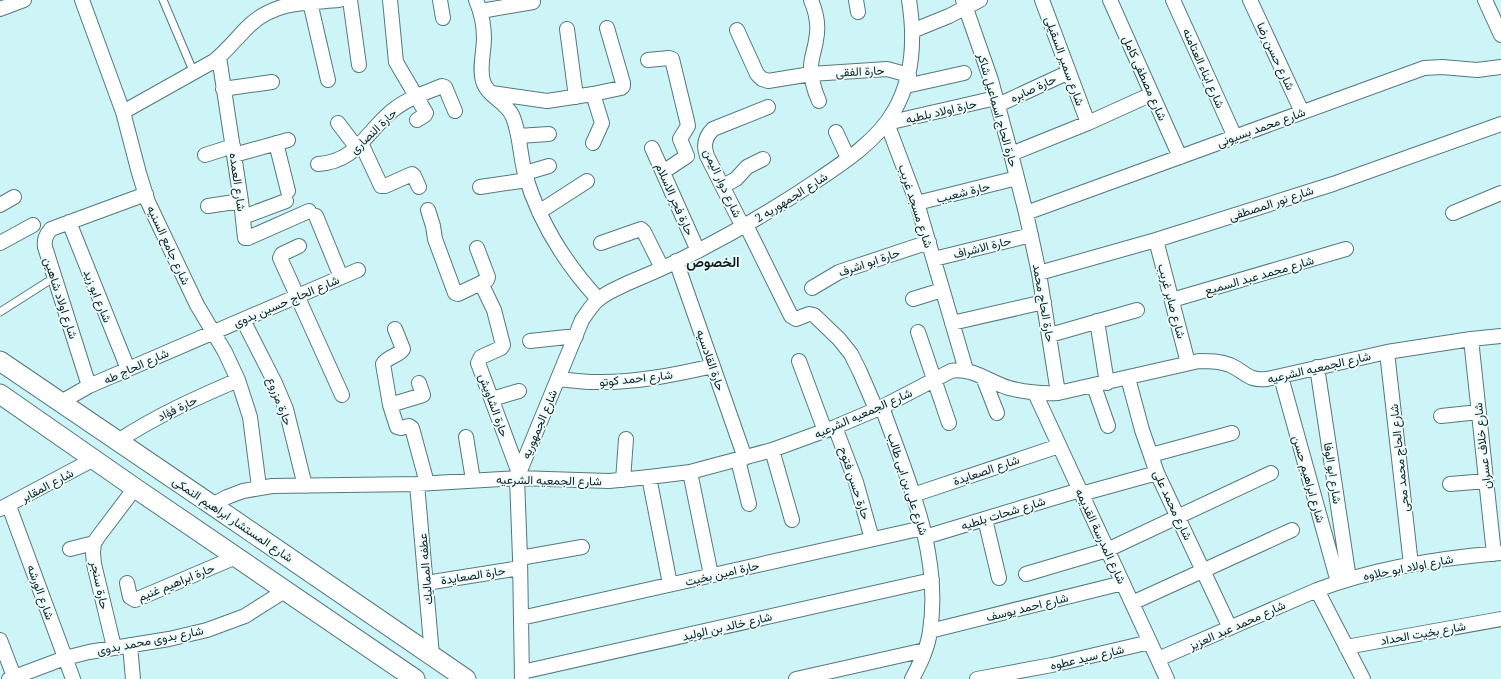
<svg xmlns="http://www.w3.org/2000/svg" width="1501" height="679" font-family="'PT Serif',Vazirmatn,serif">
<rect width="100%" height="100%" fill="#cdf5f7"/>
<g fill="none" stroke-linecap="round" stroke-linejoin="round">
<g stroke="#54797b" stroke-width="9">
<path id="lane" d="M 163,0 L 194,73
M 0,312 L 47,282"/>
</g>
<g stroke="#54797b" stroke-width="16">
<path id="street" d="M 82,0 L 123,112 L 139,173 L 148,202 L 197,305 L 225,352 L 238,380 L 250,417 L 259,487
M 350,0 L 359,65
M 390,0 L 396,62 L 426,113 L 425,115 L 417,120
M 440,0 L 443,18
M 476,0 C 481,12 484,25 484,38 C 484,52 479,68 483,81 C 487,96 505,101 512,115 C 520,132 520,156 525,174 C 539,222 565,263 598,299
M 811,0 C 816,12 819,27 816,40 C 815,49 811,58 811,67 C 811,79 814,90 819,101
M 856,0 L 858,12
M 963,0 L 991,80 L 1011,154 L 1026,213 L 1039,273 L 1058,393
M 1042,0 L 1088,123
M 1110,0 L 1180,157
M 1173,0 L 1235,137
M 1250,0 L 1302,112
M 1485,0 L 1501,35
M 310,2 L 328,80
M 0,9 L 24,0
M 481,11 L 533,2
M 567,29 L 576,97
M 737,30 L 757,74 L 762,79 L 768,81 L 811,74 L 887,69 L 909,75
M 912,31 L 949,16 L 980,0
M 219,57 L 241,201 L 245,238 L 248,238 L 309,211
M 648,60 L 669,58 L 672,59 L 687,121 L 688,126 L 680,139 L 687,156 L 663,172
M 906,86 L 964,73
M 223,89 L 272,82
M 492,93 L 547,101 L 593,94 L 621,88 L 623,86 L 623,83 L 607,28
M 593,94 L 602,123 L 593,143
M 998,105 L 1069,72
M 123,112 L 214,61 C 228,50 238,36 251,24 C 277,1 306,3 339,0
M 338,123 L 357,148
M 836,132 L 848,158
M 518,136 L 549,134
M 276,143 L 288,191
M 361,143 L 381,186 L 385,186 L 412,174 L 414,176 L 419,187
M 652,148 L 698,251
M 1011,154 L 1088,123 L 1152,94
M 205,155 L 233,146
M 234,155 L 288,140
M 318,164 C 356,162 366,132 392,111 C 406,99 425,93 442,86 L 445,87 L 455,111
M 525,173 L 549,166
M 723,186 L 736,179 L 747,167 L 763,159
M 480,187 L 527,180
M 917,203 L 1009,180
M 0,205 L 14,197
M 208,206 L 241,201
M 428,210 L 433,226 L 435,239 L 455,293 L 458,294 L 481,283
M 539,212 L 587,181
M 1026,213 L 1424,68 L 1442,67 L 1477,70 L 1501,67
M 1453,213 L 1501,193
M 316,216 L 341,277
M 243,217 L 286,201
M 69,222 L 128,369
M 746,225 L 791,316 L 796,319 L 809,314 L 814,315 L 839,339 L 851,354 L 860,372 L 876,409
M 743,227 L 707,156 C 703,145 705,137 713,129 L 768,107
M 1156,240 L 1188,363
M 0,243 L 33,225
M 601,243 L 641,229 L 644,232 L 662,268
M 299,246 L 282,254 L 280,258 L 342,395
M 477,248 L 488,277 L 487,280 L 481,283 L 494,310 L 503,345 L 501,348 L 481,357 L 478,363 L 519,473
M 934,259 L 1031,235
M 676,261 L 745,458
M 1039,273 L 1156,240 L 1333,184 L 1501,124
M 812,288 L 839,272 L 929,242
M 913,299 L 942,290
M 1172,300 L 1346,249
M 243,320 L 275,383 L 286,409 L 305,486
M 1097,321 L 1107,383
M 952,323 L 1044,302
M 395,329 L 403,349 C 399,356 388,356 383,364 L 390,405 L 397,427 L 401,428 L 409,426 L 412,428 L 427,483
M 918,332 L 949,423
M 1050,335 L 1137,310
M 1471,339 L 1494,554
M 530,341 L 576,336
M 1387,352 L 1411,565
M 799,361 L 825,431
M 1317,367 L 1349,579
M 966,370 L 917,203 L 887,123 L 996,98
M 983,377 L 997,413
M 1281,377 L 1338,582
M 1128,378 L 1142,430 L 1157,473 L 1230,628
M 558,379 C 570,380 583,382 595,382 C 634,383 674,375 713,366
M 89,386 L 45,247 C 44,239 46,235 51,229 L 146,194
M 1094,386 L 1108,426
M 1035,393 L 1167,679
M 492,399 L 519,391
M 61,402 L 89,386 L 358,270
M 390,405 L 423,395 L 419,383
M 882,407 C 907,478 942,553 930,631 C 928,648 920,664 912,679
M 1441,416 L 1479,412
M 835,427 L 856,482 L 872,539
M 466,437 L 473,480
M 118,441 C 156,416 196,398 238,380
M 772,450 L 792,520
M 1151,455 L 1232,433
M 738,460 L 749,504
M 690,472 L 711,575
M 649,477 L 670,584
M 623,480 L 626,439
M 417,484 L 432,655
M 1450,484 L 1486,481
M 1081,494 L 1157,473
M 913,495 L 1059,446
M 212,505 L 227,497 L 243,491 L 272,486 L 417,484 L 517,478 L 609,481 L 649,477 L 690,472 L 772,450 L 835,427 L 882,407 L 951,371 C 972,367 989,382 1009,388 C 1025,392 1041,394 1058,393 L 1199,361 C 1210,361 1220,361 1230,365 C 1246,372 1247,381 1267,379 L 1387,352 L 1471,339 L 1501,336
M 9,506 L 73,679
M 0,509 L 94,459
M 985,519 L 999,578
M 925,537 L 1080,490
M 70,549 L 94,543
M 520,558 L 582,547
M 1026,574 L 1107,550 L 1271,473
M 127,583 L 130,597 L 135,600 L 236,557
M 426,583 L 520,568
M 1317,590 L 1363,679
M 1132,603 L 1292,530
M 521,618 L 923,528
M 930,631 L 1123,583
M 0,640 L 15,679
M 130,645 L 133,679
M 114,647 L 94,564 L 93,553 L 94,543 L 98,537 L 135,488
M 1346,647 L 1501,619
M 1158,659 L 1317,590 C 1375,568 1439,558 1501,553
M 522,672 L 932,580
M 9,679 L 65,658 L 89,652 L 169,639 L 207,630 L 245,616 L 286,590
M 522,679 L 520,558 L 517,478 L 582,320 C 587,313 592,304 599,299 C 607,292 618,288 628,283 C 645,276 661,269 678,261 C 726,237 772,211 816,181 C 843,163 878,140 894,111 C 914,77 915,38 909,0
M 796,679 L 925,650
M 977,679 L 1052,665 L 1150,642"/>
</g>
<g stroke="#54797b" stroke-width="21">
<path id="secondary" d="M 0,361 L 212,505 L 466,679
M 0,394 L 135,488 L 415,679"/>
</g>
<use href="#lane" stroke="#fff" stroke-width="7"/>
<use href="#street" stroke="#fff" stroke-width="14"/>
<use href="#secondary" stroke="#fff" stroke-width="19"/>
</g>
<g text-anchor="middle" dominant-baseline="central" stroke-width="3.5" stroke-linejoin="round" paint-order="stroke">
<g font-size="12" fill="#101f20" stroke="#edfdfe">
<text transform="translate(1276 56) rotate(65)">شارع حسن رضا</text>
<text transform="translate(1065 61) rotate(70)">شارع سمير السقيلى</text>
<text transform="translate(1204 68) rotate(66)">شارع ابناء العتامنه</text>
<text transform="translate(860 71) rotate(-3)">حارة الفقى</text>
<text transform="translate(1145 78) rotate(66)">شارع مصطفى كامل</text>
<text transform="translate(1033 88) rotate(-25)">حارة صابره</text>
<text transform="translate(998 110) rotate(74)">حارة الحاج اسماعيل شاكر</text>
<text transform="translate(941 111) rotate(-13)">حارة اولاد بلطيه</text>
<text transform="translate(1261 127) rotate(-20)">شارع محمد بسيونى</text>
<text transform="translate(373 131) rotate(-44)">حارة النصارى</text>
<text transform="translate(238 182) rotate(82)">شارع العمده</text>
<text transform="translate(723 183) rotate(65)">شارع دوار اليمن</text>
<text transform="translate(963 192) rotate(-14)">حارة شعيب</text>
<text transform="translate(791 197) rotate(-32)">شارع الجمهوريه 2</text>
<text transform="translate(675 199) rotate(66)">حارة فجر الاسلام</text>
<text transform="translate(1271 203) rotate(-18)">شارع نور المصطفى</text>
<text transform="translate(916 206) rotate(72)">شارع مسجد غريب</text>
<text transform="translate(169 245) rotate(65)">شارع جامع السنيه</text>
<text transform="translate(982 247) rotate(-14)">حارة الاشراف</text>
<text transform="translate(869 262) rotate(-19)">حارة ابو اشرف</text>
<text transform="translate(1259 275) rotate(-16)">شارع محمد عبد السميع</text>
<text transform="translate(98 296) rotate(68)">شارع ابو زيد</text>
<text transform="translate(61 298) rotate(72)">شارع اولاد شاهين</text>
<text transform="translate(286 301) rotate(-23)">شارع الحاج حسين بدوى</text>
<text transform="translate(1172 301) rotate(75)">شارع صابر غريب</text>
<text transform="translate(1044 303) rotate(80)">حارة الحاج محمد</text>
<text transform="translate(711 360) rotate(71)">حارة القادسيه</text>
<text transform="translate(136 366) rotate(-24)">شارع الحاج طه</text>
<text transform="translate(1319 367) rotate(-13)">شارع الجمعيه الشرعيه</text>
<text transform="translate(636 378) rotate(-6)">شارع احمد كوتو</text>
<text transform="translate(280 401) rotate(69)">حارة مزروع</text>
<text transform="translate(494 405) rotate(70)">حارة الشاويش</text>
<text transform="translate(177 408) rotate(-26)">حارة فؤاد</text>
<text transform="translate(863 413) rotate(-24)">شارع الجمعيه الشرعيه</text>
<text transform="translate(539 424) rotate(-67)">شارع الجمهوريه</text>
<text transform="translate(1482 446) rotate(-96)">شارع خلاف عسران</text>
<text transform="translate(1399 458) rotate(-96)">شارع الحاج محمد محى</text>
<text transform="translate(986 470) rotate(-19)">شارع الصعايدة</text>
<text transform="translate(1333 473) rotate(81)">شارع ابو الوفا</text>
<text transform="translate(1309 479) rotate(74)">شارع ابراهيم حسن</text>
<text transform="translate(549 480) rotate(1)">شارع الجمعيه الشرعيه</text>
<text transform="translate(855 483) rotate(72)">حارة حسن فتوح</text>
<text transform="translate(908 484) rotate(72)">شارع على بن ابى طالب</text>
<text transform="translate(47 485) rotate(-28)">شارع المقابر</text>
<text transform="translate(1173 505) rotate(65)">شارع محمد على</text>
<text transform="translate(1003 513) rotate(-17)">شارع شحات بلطيه</text>
<text transform="translate(233 519) rotate(34)">شارع المستشار ابراهيم النمكى</text>
<text transform="translate(1101 536) rotate(65)">شارع المدرسة القديمه</text>
<text transform="translate(1408 567) rotate(-11)">شارع اولاد ابو حلاوه</text>
<text transform="translate(425 569) rotate(-95)">عطفه المماليك</text>
<text transform="translate(722 573) rotate(-13)">حارة امين بخيت</text>
<text transform="translate(473 575) rotate(-9)">حارة الصعايدة</text>
<text transform="translate(176 582) rotate(-22)">حارة ابراهيم غنيم</text>
<text transform="translate(100 585) rotate(78)">حارة سنجر</text>
<text transform="translate(41 592) rotate(70)">شارع الورشه</text>
<text transform="translate(1027 607) rotate(-14)">شارع احمد يوسف</text>
<text transform="translate(1237 625) rotate(-24)">شارع محمد عبد العزيز</text>
<text transform="translate(727 626) rotate(-13)">شارع خالد بن الوليد</text>
<text transform="translate(1423 633) rotate(-10)">شارع بخيت الحداد</text>
<text transform="translate(150 640) rotate(-11)">شارع بدوى محمد بدوى</text>
<text transform="translate(1087 657) rotate(-13)">شارع سيد عطوه</text>
</g>
<g font-size="14" font-weight="bold" fill="#101f20" stroke="#edfdfe">
<text x="713" y="261">الخصوص</text>
</g>
</g>
</svg>
